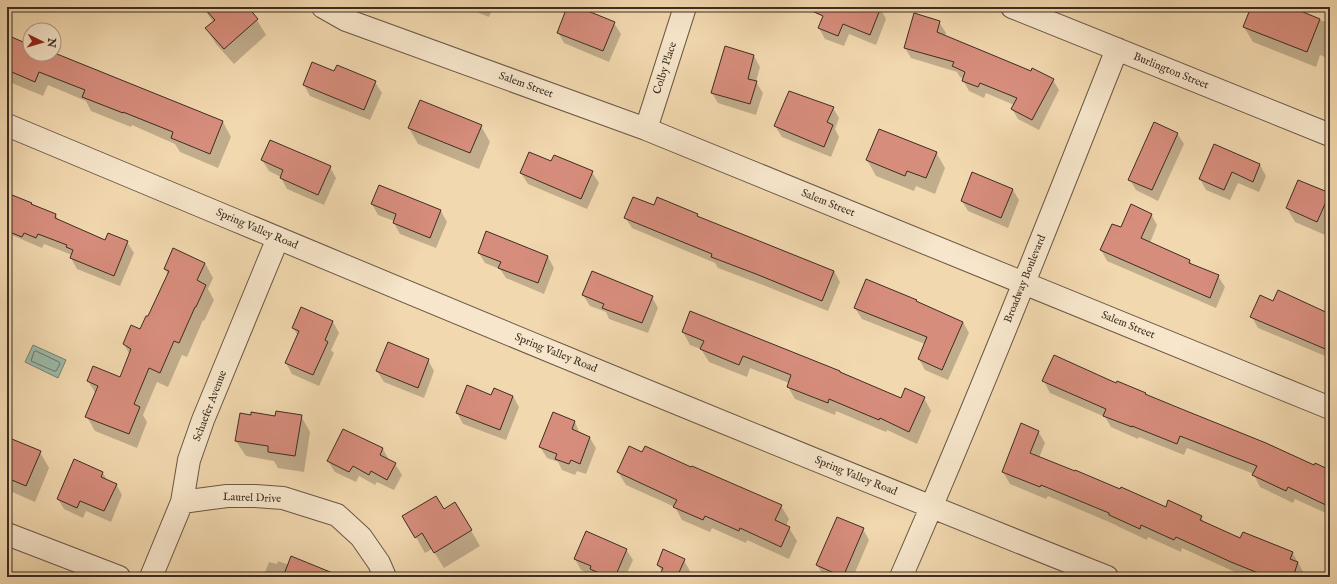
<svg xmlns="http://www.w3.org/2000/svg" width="1337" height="584" font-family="'IM FELL English',serif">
<rect width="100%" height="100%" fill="#f2d8af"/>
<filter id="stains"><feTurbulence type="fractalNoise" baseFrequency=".005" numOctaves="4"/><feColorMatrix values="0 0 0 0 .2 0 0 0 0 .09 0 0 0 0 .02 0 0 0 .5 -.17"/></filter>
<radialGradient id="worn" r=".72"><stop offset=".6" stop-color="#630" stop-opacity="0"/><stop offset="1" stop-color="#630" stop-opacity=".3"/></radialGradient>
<path fill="#9cbaa8" stroke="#768272" d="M 33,345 L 66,360 L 58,378 L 25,362 Z"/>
<path fill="#0003" d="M 203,7 L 246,7 L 257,20 L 266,35 L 234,64 L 216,44 L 206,28 L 213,22 Z
M 464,7 L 493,7 L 489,17 Z
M 568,7 L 575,7 L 614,23 L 621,34 L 609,62 L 564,43 L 558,32 Z
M 828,7 L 876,7 L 880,8 L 886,19 L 876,45 L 849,34 L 844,46 L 825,39 L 819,28 Z
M 1225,7 L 1240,7 L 1238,12 Z
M 1252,7 L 1288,7 L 1330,24 L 1330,59 L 1320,55 L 1316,67 L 1253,42 L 1244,27 Z
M 939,22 L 946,33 L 945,36 L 1031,72 L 1053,80 L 1059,90 L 1039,130 L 1018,119 L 1012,109 L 1014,105 L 986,93 L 984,98 L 969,91 L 963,80 L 964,79 L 960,77 L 957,72 L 911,58 L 905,48 Z
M 7,36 L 30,46 L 30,54 L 49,54 L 71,61 L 223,122 L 231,137 L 218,168 L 180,152 L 175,144 L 132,125 L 131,127 L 91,111 L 86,101 L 48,85 L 43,96 L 7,81 Z
M 726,47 L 754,56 L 760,67 L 756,82 L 763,93 L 756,115 L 718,103 L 712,93 Z
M 335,73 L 375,82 L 382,93 L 370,120 L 310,96 L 304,85 Z
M 833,108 L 839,118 L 835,129 L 839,137 L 831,157 L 782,137 L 775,126 Z
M 481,126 L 490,142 L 479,169 L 418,144 L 409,128 Z
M 1177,133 L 1184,144 L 1158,201 L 1136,190 L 1130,180 Z
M 936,152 L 945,168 L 935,194 L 916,186 L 914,191 L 876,176 L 867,160 Z
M 262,160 L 330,167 L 336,178 L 324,205 L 287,189 L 281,178 L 281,177 L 269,171 Z
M 552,163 L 592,172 L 599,183 L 587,209 L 528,184 L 521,173 Z
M 1260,165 L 1266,176 L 1259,192 L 1238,183 L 1230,200 L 1206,190 L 1200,179 Z
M 1299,181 L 1330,195 L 1330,237 L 1295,222 L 1287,208 Z
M 380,186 L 441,211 L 447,222 L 436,248 L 400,234 L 394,223 L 394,221 L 378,215 L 372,204 Z
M 1013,190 L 1019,200 L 1008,228 L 968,211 L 962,201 Z
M 7,194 L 31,203 L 33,206 L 56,215 L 59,222 L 106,241 L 127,242 L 134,253 L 120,286 L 77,269 L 71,258 L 72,255 L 44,244 L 42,248 L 7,233 Z
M 654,206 L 697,214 L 699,218 L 834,271 L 840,282 L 828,311 L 763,285 L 718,268 L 715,263 L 632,228 L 625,217 Z
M 1151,214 L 1157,225 L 1150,243 L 1190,261 L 1192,265 L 1218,276 L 1225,287 L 1216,308 L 1107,261 L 1101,250 Z
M 479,253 L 548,257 L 554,268 L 544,294 L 506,278 L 500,269 L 485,263 Z
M 205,263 L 213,278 L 208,289 L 214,300 L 204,321 L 203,320 L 187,357 L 182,355 L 168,387 L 157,382 L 143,415 L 147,422 L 137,448 L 95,431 L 87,417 L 96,394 L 88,381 L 121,378 L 130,355 L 124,344 L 140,331 L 148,318 L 168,275 L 165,269 Z
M 583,295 L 652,297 L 658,308 L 648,333 L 609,319 L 606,312 L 590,306 Z
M 916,301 L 917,302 L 963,322 L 969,333 L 948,380 L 925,370 L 919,359 L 925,344 L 862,319 L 855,308 Z
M 1274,302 L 1329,314 L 1330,313 L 1330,358 L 1258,328 L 1252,317 Z
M 333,322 L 339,333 L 331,350 L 334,353 L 319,386 L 292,374 L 286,363 L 298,336 L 293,328 Z
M 683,332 L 841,374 L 901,399 L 924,398 L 931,411 L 917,444 L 887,430 L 886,432 L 836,411 L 835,415 L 795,399 L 788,387 L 789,383 L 750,368 L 747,377 L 709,362 L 701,349 L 690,345 Z
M 428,360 L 434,371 L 424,398 L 384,382 L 377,371 Z
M 1044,381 L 1117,384 L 1145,393 L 1147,396 L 1314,467 L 1328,470 L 1330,466 L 1330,515 L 1295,499 L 1293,503 L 1260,487 L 1254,475 L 1254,474 L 1187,448 L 1184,455 L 1139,437 L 1138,439 L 1111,427 L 1105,417 L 1050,393 Z
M 513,396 L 519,407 L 506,440 L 463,424 L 457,413 Z
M 252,416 L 276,417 L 301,416 L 310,432 L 304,472 L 278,468 L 274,461 L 246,456 L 236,441 Z
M 575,422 L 580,434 L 590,438 L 596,448 L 586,474 L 577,471 L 575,475 L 562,470 L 558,462 L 547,458 L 540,447 Z
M 1038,431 L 1045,443 L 1039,458 L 1166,508 L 1201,517 L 1205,524 L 1241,540 L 1292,552 L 1305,575 L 1304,577 L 1246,577 L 1182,548 L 1181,552 L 1148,537 L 1147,540 L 1117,526 L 1116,525 L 1048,496 L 1046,499 L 1010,484 L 1003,472 Z
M 7,438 L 40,452 L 49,468 L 35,502 L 10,491 L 7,485 Z
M 383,449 L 389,460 L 395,464 L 402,475 L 394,490 L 377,482 L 375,485 L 359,476 L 356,482 L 335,472 L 328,461 Z
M 642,454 L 692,469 L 781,506 L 789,519 L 786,526 L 789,528 L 797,541 L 789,559 L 747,540 L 746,543 L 712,528 L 710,532 L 682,520 L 675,507 L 626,485 L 618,472 Z
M 103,473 L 107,480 L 116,484 L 122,495 L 111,522 L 86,511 L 83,518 L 64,509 L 58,499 Z
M 455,503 L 480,546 L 444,568 L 432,549 L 425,553 L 404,516 L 443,510 Z
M 863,529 L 869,540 L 853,577 L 824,576 L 817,565 Z
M 626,549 L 633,560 L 625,577 L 595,577 L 581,570 L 575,559 Z
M 684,560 L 693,577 L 660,577 L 662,572 L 658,565 Z
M 278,561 L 289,565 L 321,577 L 263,577 L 269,562 L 277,564 Z
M 210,572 L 216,577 L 206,577 Z"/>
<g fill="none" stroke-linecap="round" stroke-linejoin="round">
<path stroke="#6c7465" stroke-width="1" d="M 36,351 L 59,362 L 60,364 L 56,371 L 54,371 L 31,361 L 34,352 Z"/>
</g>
<path fill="#d78d7c" stroke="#3d2d22" d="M 203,7 L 248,7 L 258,19 L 224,49 L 205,28 L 215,20 Z
M 567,7 L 578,7 L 615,22 L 603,51 L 557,33 Z
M 803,7 L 881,7 L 870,35 L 843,24 L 838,36 L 818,28 L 823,16 Z
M 1251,7 L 1291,7 L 1320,19 L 1307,52 L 1243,27 Z
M 914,13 L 940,21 L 937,32 L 1031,71 L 1032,68 L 1054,79 L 1032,120 L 1011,109 L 1017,98 L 980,83 L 978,87 L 962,81 L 965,72 L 952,66 L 954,62 L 904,48 Z
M 7,35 L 30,45 L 30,54 L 57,54 L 223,121 L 210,154 L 171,138 L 173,132 L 123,112 L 123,113 L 82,97 L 85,90 L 39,72 L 35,82 L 7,70 Z
M 725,46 L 754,55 L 748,79 L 757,81 L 750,104 L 711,93 Z
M 312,62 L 334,71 L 337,65 L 376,81 L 364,110 L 303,85 Z
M 789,91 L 834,107 L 827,122 L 833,125 L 824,147 L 774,126 Z
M 420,100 L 482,125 L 470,153 L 408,128 Z
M 1154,122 L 1178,133 L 1152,190 L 1128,180 Z
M 879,129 L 937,152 L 926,178 L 907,171 L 905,176 L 866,160 Z
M 270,140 L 331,166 L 318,195 L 280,178 L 283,170 L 261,160 Z
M 1214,144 L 1260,164 L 1253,182 L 1232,172 L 1224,190 L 1199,179 Z
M 529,152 L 551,161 L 554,155 L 593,171 L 581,199 L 520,173 Z
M 972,172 L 1013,189 L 1001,218 L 961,201 Z
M 1298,180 L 1330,193 L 1317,222 L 1286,208 Z
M 379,185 L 441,210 L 430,238 L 393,223 L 396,214 L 371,204 Z
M 7,193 L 32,203 L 31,204 L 56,214 L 55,218 L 105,240 L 108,233 L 128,241 L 114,276 L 70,258 L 73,250 L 66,247 L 67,245 L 38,234 L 36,238 L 24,233 L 22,237 L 7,231 Z
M 633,197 L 654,205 L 657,197 L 698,214 L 697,216 L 834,271 L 822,301 L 756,274 L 711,257 L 712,254 L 624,218 Z
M 1131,204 L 1152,214 L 1141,238 L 1190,260 L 1189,263 L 1219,275 L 1210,298 L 1100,250 L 1112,224 L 1121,227 Z
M 486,231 L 548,256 L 538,283 L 498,268 L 501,262 L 478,253 Z
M 173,248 L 205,263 L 197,280 L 206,285 L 196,307 L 195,307 L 179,343 L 174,341 L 160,373 L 149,368 L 134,404 L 140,407 L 129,434 L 85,417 L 98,386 L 87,381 L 93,366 L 120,377 L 131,349 L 123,344 L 131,325 L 140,329 L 146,316 L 148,316 L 169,271 L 164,269 Z
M 592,271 L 653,296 L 642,323 L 602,308 L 604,304 L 582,295 Z
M 866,279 L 917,300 L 916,301 L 963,322 L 942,370 L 918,359 L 927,337 L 854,308 Z
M 1278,290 L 1330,314 L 1330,351 L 1250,317 L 1260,295 L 1273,301 Z
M 301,307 L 333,321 L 325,340 L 328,342 L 313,375 L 285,363 L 299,331 L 292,328 Z
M 690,311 L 840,371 L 840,372 L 901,398 L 905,388 L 925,397 L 909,432 L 880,418 L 879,420 L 829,399 L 828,403 L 787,387 L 791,375 L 743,356 L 739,365 L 700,349 L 704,341 L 682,332 Z
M 388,342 L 429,359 L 418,388 L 376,371 Z
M 1054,355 L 1116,383 L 1117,381 L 1146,393 L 1145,394 L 1184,410 L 1266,443 L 1314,465 L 1315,463 L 1330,470 L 1330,507 L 1288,487 L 1286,491 L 1252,475 L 1257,466 L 1180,436 L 1177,444 L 1132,426 L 1132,427 L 1103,416 L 1106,409 L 1042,381 Z
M 467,385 L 491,395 L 494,388 L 513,396 L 500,430 L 456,413 Z
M 276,411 L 302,415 L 295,456 L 268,452 L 268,446 L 235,441 L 240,413 L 251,415 L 251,412 L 275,416 Z
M 553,412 L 575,421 L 572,429 L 590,437 L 580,464 L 571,460 L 569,464 L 555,459 L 557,454 L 539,447 Z
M 1021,423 L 1039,431 L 1030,453 L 1075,471 L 1075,470 L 1120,489 L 1121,487 L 1166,507 L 1168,500 L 1202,516 L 1200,520 L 1240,538 L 1243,532 L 1293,552 L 1290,559 L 1298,562 L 1293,577 L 1268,577 L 1231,562 L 1176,537 L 1174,540 L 1141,525 L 1140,529 L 1109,515 L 1109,513 L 1041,485 L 1040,487 L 1002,472 Z
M 343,429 L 383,448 L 380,455 L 396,463 L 387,480 L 371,471 L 369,475 L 353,466 L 349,472 L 327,461 Z
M 7,437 L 41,451 L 26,486 L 7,478 Z
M 629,446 L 642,452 L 645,446 L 691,467 L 692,466 L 782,505 L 775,520 L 790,527 L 781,547 L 740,528 L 739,531 L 705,516 L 703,520 L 673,507 L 677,500 L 617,472 Z
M 74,459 L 103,472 L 101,477 L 117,484 L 104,511 L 80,501 L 77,508 L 57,499 Z
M 436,496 L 444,509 L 455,502 L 472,530 L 434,553 L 422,533 L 415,538 L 402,516 Z
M 837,517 L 864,528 L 843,577 L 816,565 Z
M 586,531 L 627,549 L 615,577 L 608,577 L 590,569 L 591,566 L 574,559 Z
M 663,549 L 685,559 L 677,577 L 659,577 L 663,568 L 657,565 Z
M 291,556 L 340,576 L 340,577 L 283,577 Z"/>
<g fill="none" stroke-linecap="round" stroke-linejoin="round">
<g stroke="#6a5845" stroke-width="24">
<path id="minor" d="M 323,7 L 346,20 L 646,129 L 1330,408
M 1012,7 L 1330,135
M 7,125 C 373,278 739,431 1107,577
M 646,129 L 685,7
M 182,502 L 227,496 L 255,496 L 283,498 L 337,515 L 361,537 L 379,563 L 385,577
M 7,534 L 119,577
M 151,577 L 182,502 L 189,460 L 203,420 L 278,238
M 901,577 C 977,403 1047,226 1117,49"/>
</g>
<use href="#minor" stroke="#f7e6cb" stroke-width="22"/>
</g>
<g text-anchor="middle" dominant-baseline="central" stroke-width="4" stroke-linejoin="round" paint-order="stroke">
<g font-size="11" fill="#3d2d22" stroke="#f7e6cb">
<text transform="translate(665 68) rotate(-72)">Colby Place</text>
<text transform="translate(1171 71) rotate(22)">Burlington Street</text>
<text transform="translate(526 85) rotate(20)">Salem Street</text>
<text transform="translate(828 203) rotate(22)">Salem Street</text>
<text transform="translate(257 229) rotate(23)">Spring Valley Road</text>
<text transform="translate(1025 279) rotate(-68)">Broadway Boulevard</text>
<text transform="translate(1128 325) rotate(22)">Salem Street</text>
<text transform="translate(556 353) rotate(22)">Spring Valley Road</text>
<text transform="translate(210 406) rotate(-69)">Schaefer Avenue</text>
<text transform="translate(856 476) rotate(22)">Spring Valley Road</text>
<text transform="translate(252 498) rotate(2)">Laurel Drive</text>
</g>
</g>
<rect width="1337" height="584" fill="none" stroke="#f2d8af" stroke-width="24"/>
<rect x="8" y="8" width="1321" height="568" fill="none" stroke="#3d2d22" stroke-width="2"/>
<rect x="12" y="12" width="1313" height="560" fill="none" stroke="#3d2d22"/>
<g transform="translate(42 42) rotate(95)"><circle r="19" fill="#f7e6cb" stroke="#ad9c87"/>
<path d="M0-3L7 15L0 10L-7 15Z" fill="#8f2418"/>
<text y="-6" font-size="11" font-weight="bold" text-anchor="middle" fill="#3d2d22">N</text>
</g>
<rect width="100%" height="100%" filter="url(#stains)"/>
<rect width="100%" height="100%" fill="url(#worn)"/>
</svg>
